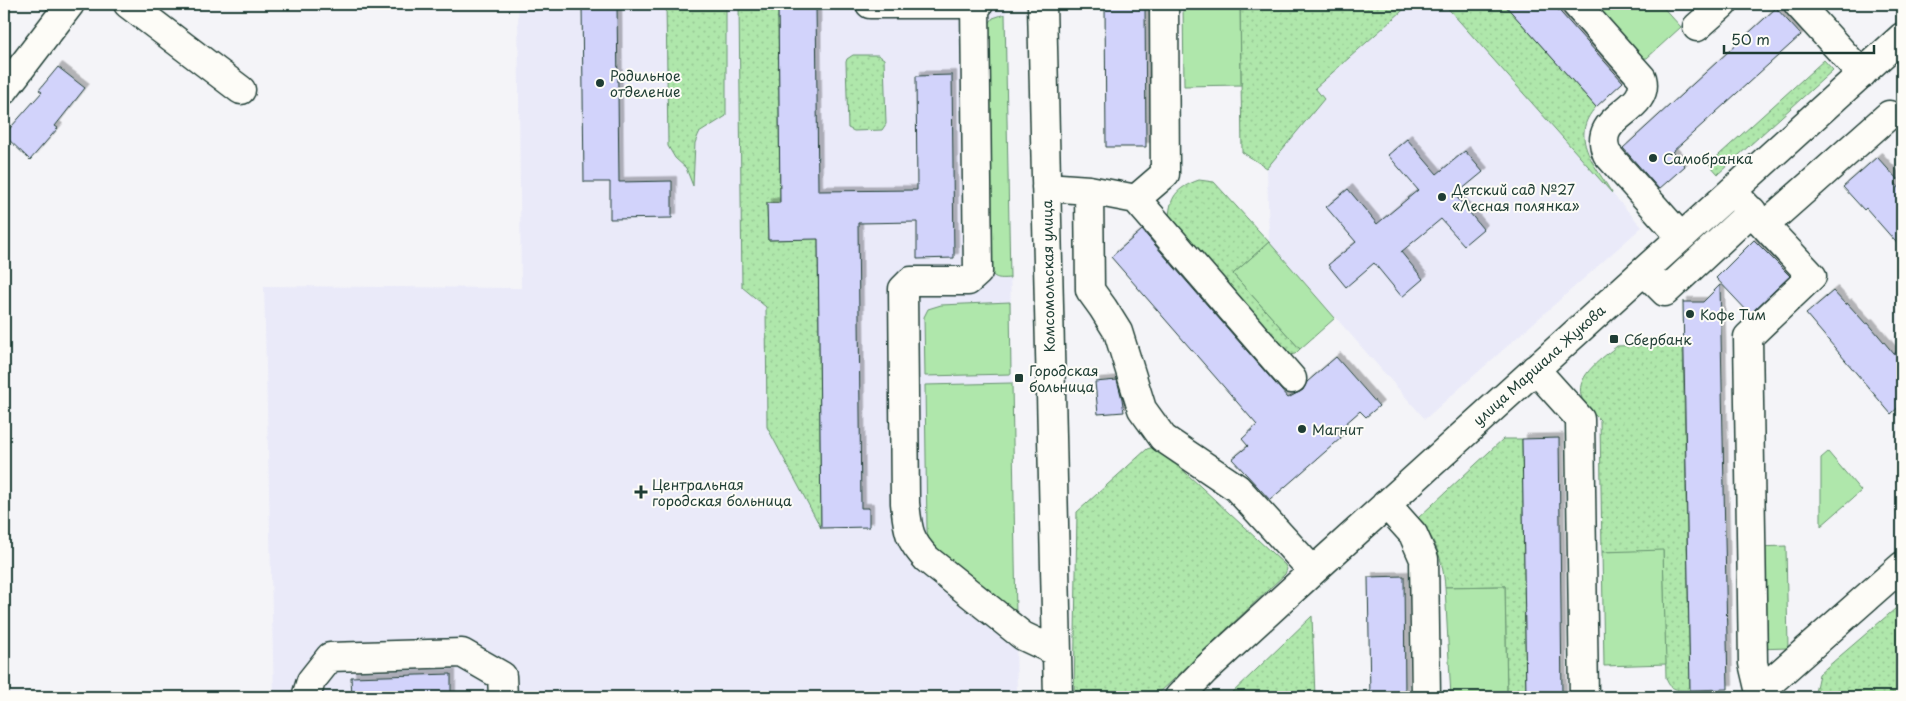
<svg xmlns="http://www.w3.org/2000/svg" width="1906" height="701" font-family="'Playpen Sans',sans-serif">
<defs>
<pattern id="grass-dots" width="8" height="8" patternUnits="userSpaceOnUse" patternTransform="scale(1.25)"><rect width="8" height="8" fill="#afe7ab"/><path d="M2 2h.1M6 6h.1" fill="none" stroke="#96c794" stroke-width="1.8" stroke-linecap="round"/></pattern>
<filter id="shadow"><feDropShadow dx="4.5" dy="-4.5" stdDeviation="0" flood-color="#0004"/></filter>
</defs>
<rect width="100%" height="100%" fill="#f4f4f8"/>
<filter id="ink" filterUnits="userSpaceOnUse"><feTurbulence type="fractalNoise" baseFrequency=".02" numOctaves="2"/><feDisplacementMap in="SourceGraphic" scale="10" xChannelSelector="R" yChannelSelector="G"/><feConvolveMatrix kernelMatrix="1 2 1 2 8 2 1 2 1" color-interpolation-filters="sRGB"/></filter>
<g filter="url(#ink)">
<path fill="#eaeaf9" d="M 518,4 L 1006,4 L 1017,697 L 274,697 L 264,286 L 521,288 Z
M 1410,4 L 1444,4 L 1642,227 L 1425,419 L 1269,242 L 1267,168 L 1324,99 L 1315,88 Z"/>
<path fill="url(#grass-dots)" stroke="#679270" d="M 666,4 L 726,4 L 726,116 L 699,133 L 695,143 L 693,186 L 686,168 L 675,158 L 668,146 Z
M 739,4 L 778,4 L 780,203 L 767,203 L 768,240 L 805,239 L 818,232 L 821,528 L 767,427 L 766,307 L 742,287 Z
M 1240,4 L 1410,4 L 1315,88 L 1324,99 L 1267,168 L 1242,152 Z
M 1444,4 L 1504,4 L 1596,107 C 1568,137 1595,165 1612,193 Z
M 853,55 L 878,55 L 884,59 L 886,124 L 882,130 L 854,131 L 848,128 L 846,62 L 847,59 Z
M 1824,60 L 1833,70 L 1718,174 L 1709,164 Z
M 1199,180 L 1214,182 L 1269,242 L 1233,274 L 1300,349 L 1295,354 L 1289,355 L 1169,222 C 1169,197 1176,188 1199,180 Z
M 1683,344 L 1690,690 C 1678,690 1670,691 1666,678 L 1663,551 L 1602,552 L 1600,420 C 1593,413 1583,405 1581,395 C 1576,375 1604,357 1617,346 Z
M 1503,439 L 1522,439 L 1526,697 L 1507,697 L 1505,586 L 1445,587 C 1443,559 1435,539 1418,518 Z
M 1154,447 L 1160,449 L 1285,565 L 1287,569 L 1285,574 L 1155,697 L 1074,697 L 1077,512 L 1147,449 Z
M 1902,603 L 1902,697 L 1814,697 L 1819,674 Z
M 1312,616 L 1315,697 L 1228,697 Z"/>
<path fill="#afe7ab" stroke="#679270" d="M 1183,4 L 1240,4 L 1241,85 L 1184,86 Z
M 1594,4 L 1660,4 L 1681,27 L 1647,58 L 1643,58 Z
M 1005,14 L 1010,278 C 998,279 993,279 988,267 L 984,31 L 993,18 Z
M 1269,242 L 1335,318 L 1300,349 L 1233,274 Z
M 1010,302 L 1011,374 L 925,376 L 924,317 L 928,309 L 941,305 Z
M 1012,383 L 1016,617 L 929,543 L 927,530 L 925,385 Z
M 1828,452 L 1861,491 L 1821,526 L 1821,458 Z
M 1786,546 L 1788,648 L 1758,649 L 1756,547 Z
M 1663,550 L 1666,664 L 1604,666 L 1602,552 Z
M 1505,586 L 1507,697 L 1451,697 L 1445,587 Z"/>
<path fill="#d2d3fb" stroke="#1f3d34" filter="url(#shadow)" d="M 582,4 L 617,4 L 619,182 L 672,181 L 672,218 L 610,219 L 610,182 L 584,182 Z
M 778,4 L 816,4 L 818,191 L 917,190 L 916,76 L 952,75 L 954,258 L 917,259 L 917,222 L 858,223 L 861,508 L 869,508 L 869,527 L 821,528 L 818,239 L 768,240 L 767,203 L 780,203 Z
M 1105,4 L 1145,4 L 1146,147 L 1106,147 Z
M 1504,4 L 1553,4 L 1623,82 L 1596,107 Z
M 1776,8 L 1801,35 L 1672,152 L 1685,166 L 1659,189 L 1623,148 Z
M 58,67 L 85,88 L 55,126 L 58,128 L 30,160 L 4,135 L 42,92 L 39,90 Z
M 1407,139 L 1437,174 L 1465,151 L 1483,172 L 1455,195 L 1483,229 L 1464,245 L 1441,219 L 1401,252 L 1423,279 L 1402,297 L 1374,263 L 1346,287 L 1328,265 L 1356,242 L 1326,207 L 1348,189 L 1377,224 L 1418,190 L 1388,155 Z
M 1877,157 L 1897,179 L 1894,182 L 1902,191 L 1902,249 L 1866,208 L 1864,210 L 1843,187 Z
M 1142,230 L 1288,398 L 1303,390 L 1307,382 L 1336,357 L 1379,406 L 1366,417 L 1360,411 L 1336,432 L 1341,438 L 1270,500 L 1232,459 L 1248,446 L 1242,439 L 1257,425 L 1111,257 Z
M 1754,240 L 1790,276 L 1750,314 L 1716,278 Z
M 1720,285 L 1728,689 L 1690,690 L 1683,302 L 1703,302 Z
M 1833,291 L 1846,305 L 1847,303 L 1866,324 L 1868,323 L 1894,354 L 1902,347 L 1902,404 L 1891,414 L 1806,314 Z
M 1117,380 L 1122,399 L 1124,412 L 1098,414 L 1095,382 Z
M 1559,438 L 1562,697 L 1526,697 L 1522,439 Z
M 1404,576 L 1405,697 L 1370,697 L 1368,577 Z
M 451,674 L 451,697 L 352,697 L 351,677 Z"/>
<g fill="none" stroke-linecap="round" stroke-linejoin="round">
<g stroke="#1f3d34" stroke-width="31">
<path id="minor" d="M 128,4 L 241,90
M 870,4 L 979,4
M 975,4 L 978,272 L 968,281 L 911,281 L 903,289 L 905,503 C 908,530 908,539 927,559 L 1023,636 L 1057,652
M 1042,4 L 1058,697
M 1576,4 L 1642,78 C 1651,113 1590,114 1607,154 L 1681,237
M 1798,4 L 1862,74
M 1697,27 L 1723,4
M 4,90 L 70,4
M 1046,187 L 1089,190 L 1136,199 L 1292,379
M 1089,190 L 1090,290 L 1103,308 L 1118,332 L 1142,409 L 1163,438 L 1237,488 L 1313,571
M 1732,191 L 1812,276 L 1748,337 L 1753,663 L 1761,697
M 1136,199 L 1165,174 L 1164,4
M 1765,225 L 1889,115
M 1644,271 L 1665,292 L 1752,211
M 1535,369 L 1580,419 L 1584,697
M 1386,504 L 1413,534 L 1424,559 L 1426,697
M 1758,683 L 1774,679 L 1902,566
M 306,697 L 311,681 L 330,657 L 462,653 L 502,676 L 503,697
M 1179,697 L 1205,670 L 1313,571 L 1902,37"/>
</g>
<use href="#minor" stroke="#fdfcf7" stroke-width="28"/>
</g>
</g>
<g fill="#1f3d34" stroke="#fdfcf7" stroke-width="2">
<circle cx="600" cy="83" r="5"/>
<circle cx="1653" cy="158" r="5"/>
<circle cx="1442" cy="197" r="5"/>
<circle cx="1690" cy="314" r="5"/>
<rect x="1609" y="334" width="10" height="10" rx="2.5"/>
<rect x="1014" y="373" width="10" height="10" rx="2.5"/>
<circle cx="1302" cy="429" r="5"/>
<path d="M638.5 484.5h5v5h5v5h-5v5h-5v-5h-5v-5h5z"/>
</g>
<g text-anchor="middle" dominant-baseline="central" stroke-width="4" stroke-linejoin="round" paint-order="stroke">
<g font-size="14" fill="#1f3d34" stroke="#fdfcf7" text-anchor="start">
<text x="610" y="75">Родильное<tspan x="610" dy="16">отделение</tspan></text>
<text x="1663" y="158">Самобранка</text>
<text x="1452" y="189">Детский сад №27<tspan x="1452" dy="16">«Лесная полянка»</tspan></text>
<text x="1700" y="314">Кофе Тим</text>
<text x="1624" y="339">Сбербанк</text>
<text x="1029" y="370">Городская<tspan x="1029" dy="16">больница</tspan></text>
<text x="1312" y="429">Магнит</text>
<text x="652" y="484">Центральная<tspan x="652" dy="16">городская больница</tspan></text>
</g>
<g font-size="14" fill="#1f3d34" stroke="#fdfcf7">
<text transform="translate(1048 276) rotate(-91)">Комсомольская улица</text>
<text transform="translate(1539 365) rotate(-42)">улица Маршала Жукова</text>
</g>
</g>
<rect width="1906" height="701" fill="none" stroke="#fdfcf7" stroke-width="20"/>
<rect x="10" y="10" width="1886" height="681" fill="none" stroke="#1f3d34" stroke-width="2" filter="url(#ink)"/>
<path d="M1724 45v8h150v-8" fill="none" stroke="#1f3d34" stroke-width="2.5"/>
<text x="1731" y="45" font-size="15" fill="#1f3d34" stroke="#fdfcf7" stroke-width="4" paint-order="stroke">50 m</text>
</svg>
